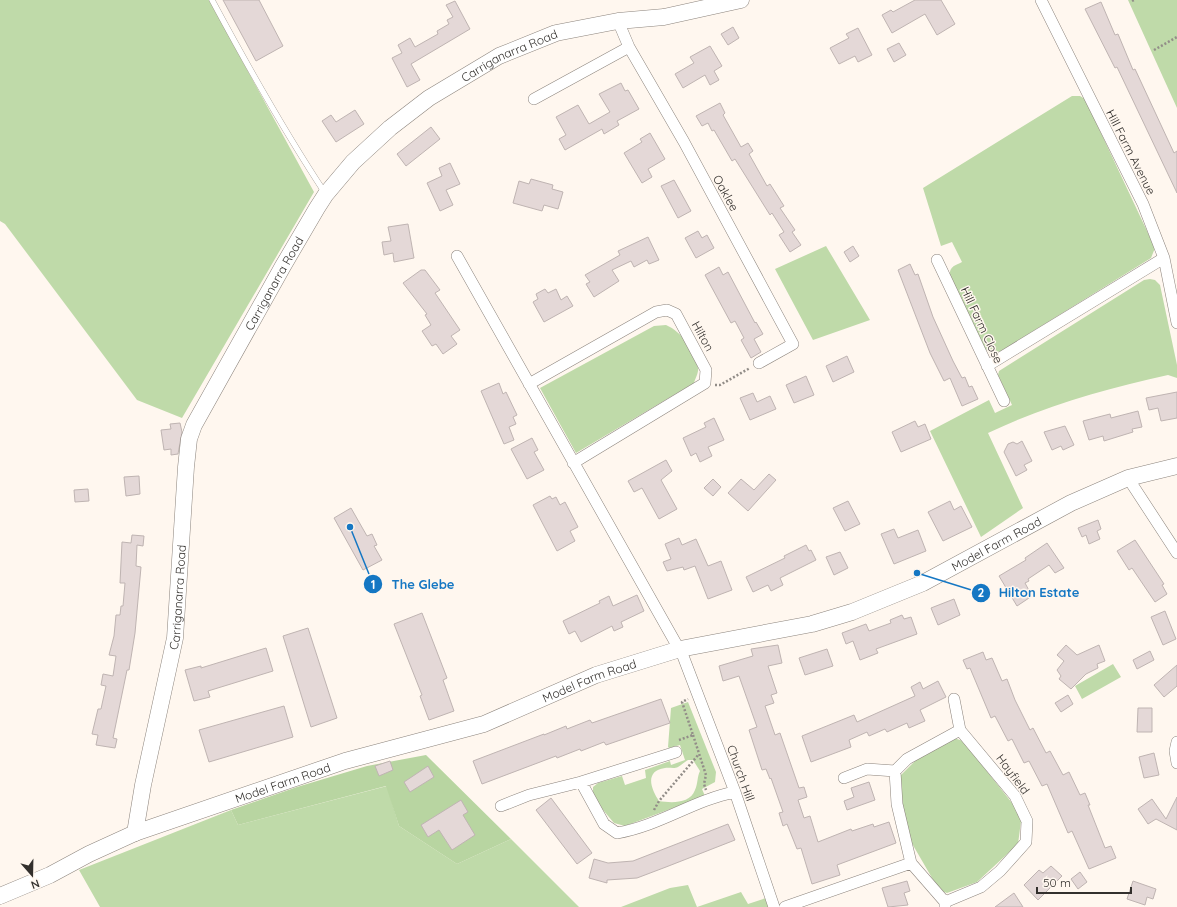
<svg xmlns="http://www.w3.org/2000/svg" width="1177" height="907" font-family="Quicksand,sans-serif">
<rect width="100%" height="100%" fill="#fff7ef"/>
<path fill="#bfdaa9" fill-rule="evenodd" d="M 0,0 L 209,0 L 314,192 L 182,418 L 137,400 L 5,224 L 0,221 Z
M 1128,0 L 1177,0 L 1177,108 Z
M 1072,96 L 1080,96 L 1085,99 L 1155,248 L 1151,258 L 1001,351 L 991,354 L 984,348 L 950,276 C 949,266 955,266 962,262 L 952,242 L 941,246 L 923,188 Z
M 826,246 L 870,320 L 813,340 L 775,269 Z
M 1150,279 L 1155,280 L 1160,285 L 1177,365 L 1177,378 L 1168,375 C 1105,389 1047,405 988,433 L 1023,508 L 981,537 L 930,431 L 989,400 L 995,413 L 1012,405 L 998,375 L 999,371 L 1144,280 Z
M 666,325 C 682,332 695,350 698,368 C 699,372 695,379 694,383 L 576,453 L 540,388 L 654,326 Z
M 1113,664 L 1121,677 L 1082,699 L 1075,686 Z
M 688,702 L 716,772 L 715,782 L 702,789 L 705,796 L 625,826 L 614,823 L 593,798 L 593,787 L 598,783 L 622,776 L 625,785 L 646,778 L 645,770 L 670,761 L 671,765 L 685,760 L 680,745 L 669,748 L 668,747 L 671,708 ZM 688,760 L 693,760 L 700,771 C 697,777 698,783 695,790 C 690,804 671,803 659,801 C 651,789 644,771 665,768 C 669,767 674,769 678,767 C 682,765 684,762 688,760 Z
M 954,738 L 963,741 L 1016,808 L 1021,821 L 1018,844 L 977,882 L 947,893 L 939,890 L 903,828 L 898,778 L 917,759 Z
M 387,786 L 399,826 L 457,864 L 511,839 L 579,907 L 100,907 L 79,870 L 231,810 L 238,825 Z
M 688,885 L 697,907 L 741,892 L 748,904 L 766,898 L 770,907 L 621,907 L 670,888 Z"/>
<path fill="#b8d5a1" d="M 426,755 L 511,839 L 457,864 L 399,826 L 386,786 L 238,825 L 231,810 L 297,787 L 367,766 Z"/>
<path fill="#e4d8d7" stroke="#bfb4b2" d="M 223,0 L 259,0 L 283,46 L 256,61 Z
M 915,0 L 941,0 L 955,24 L 937,35 L 925,14 L 892,33 L 882,15 L 891,10 L 893,12 Z
M 455,1 L 470,29 L 411,64 L 420,80 L 407,87 L 392,58 L 402,53 L 398,45 L 410,38 L 415,47 L 438,34 L 437,31 L 449,24 L 447,20 L 453,17 L 446,5 Z
M 1101,2 L 1115,35 L 1118,34 L 1133,70 L 1135,69 L 1174,153 L 1177,151 L 1177,193 L 1117,67 L 1115,68 L 1085,9 Z
M 733,27 L 739,38 L 728,45 L 721,34 Z
M 858,28 L 872,55 L 858,62 L 855,56 L 839,64 L 830,48 L 849,38 L 846,34 Z
M 899,43 L 906,55 L 894,62 L 887,49 Z
M 710,46 L 722,66 L 714,71 L 719,80 L 710,85 L 705,75 L 683,88 L 675,74 L 694,63 L 690,57 Z
M 621,83 L 625,91 L 628,90 L 639,109 L 617,121 L 619,125 L 604,134 L 602,129 L 565,150 L 559,139 L 566,135 L 556,117 L 578,105 L 589,124 L 610,112 L 599,94 Z
M 720,103 L 725,113 L 723,115 L 741,147 L 748,143 L 753,151 L 749,154 L 767,186 L 770,184 L 784,206 L 780,208 L 795,230 L 792,232 L 801,245 L 790,252 L 779,235 L 784,232 L 772,213 L 770,215 L 735,159 L 732,161 L 714,130 L 712,131 L 708,123 L 702,126 L 696,116 Z
M 355,110 L 364,124 L 336,142 L 322,121 L 331,115 L 336,122 Z
M 431,127 L 440,139 L 406,166 L 397,154 Z
M 650,133 L 665,159 L 648,169 L 652,177 L 642,183 L 624,153 L 642,142 L 640,139 Z
M 450,163 L 460,184 L 446,190 L 453,205 L 440,211 L 427,183 L 442,176 L 439,168 Z
M 531,179 L 553,185 L 552,189 L 563,192 L 558,209 L 544,205 L 542,211 L 513,203 L 519,181 L 529,184 Z
M 674,180 L 691,211 L 678,218 L 661,186 Z
M 408,224 L 414,258 L 394,262 L 393,253 L 384,255 L 382,242 L 391,241 L 388,227 Z
M 698,231 L 702,238 L 707,235 L 714,248 L 696,258 L 685,238 Z
M 648,237 L 659,260 L 649,264 L 647,260 L 634,267 L 631,261 L 612,270 L 619,281 L 594,297 L 586,284 L 590,282 L 585,275 L 620,255 L 618,251 Z
M 853,246 L 859,256 L 850,262 L 844,252 Z
M 910,264 L 915,275 L 918,274 L 933,317 L 953,361 L 962,378 L 965,377 L 969,387 L 972,386 L 978,399 L 962,406 L 950,378 L 944,381 L 930,353 L 898,270 Z
M 719,267 L 723,275 L 728,272 L 755,323 L 756,322 L 763,334 L 754,339 L 761,352 L 751,358 L 741,340 L 744,338 L 735,321 L 731,323 L 705,275 Z
M 421,270 L 425,270 L 440,290 L 435,293 L 460,330 L 451,336 L 457,344 L 443,354 L 436,344 L 432,346 L 422,331 L 431,325 L 425,315 L 427,314 L 403,283 Z
M 545,289 L 548,293 L 556,289 L 561,300 L 567,296 L 573,306 L 544,322 L 533,302 L 538,299 L 536,294 Z
M 847,356 L 854,372 L 833,382 L 826,366 Z
M 806,376 L 814,395 L 794,403 L 786,385 Z
M 499,383 L 503,394 L 506,392 L 517,415 L 513,417 L 516,424 L 509,427 L 514,440 L 504,444 L 481,391 Z
M 1177,392 L 1177,418 L 1161,421 L 1158,408 L 1149,410 L 1146,398 Z
M 753,393 L 757,402 L 770,396 L 776,409 L 750,420 L 740,398 Z
M 1138,411 L 1142,427 L 1132,429 L 1133,432 L 1104,441 L 1103,436 L 1089,440 L 1083,421 L 1110,414 L 1111,418 Z
M 714,418 L 724,440 L 708,447 L 712,456 L 700,462 L 696,453 L 691,456 L 683,438 L 706,427 L 704,423 Z
M 915,421 L 918,427 L 925,424 L 931,439 L 901,452 L 892,432 Z
M 180,423 L 182,432 L 178,454 L 171,455 L 171,449 L 164,450 L 161,430 L 171,429 L 170,424 Z
M 1065,426 L 1074,445 L 1063,450 L 1061,446 L 1052,450 L 1044,432 Z
M 532,438 L 538,450 L 534,452 L 544,470 L 527,479 L 511,449 Z
M 1022,441 L 1032,461 L 1024,465 L 1027,470 L 1016,476 L 1004,452 L 1008,444 L 1013,442 L 1017,444 Z
M 666,460 L 672,471 L 661,480 L 677,509 L 659,519 L 642,488 L 634,492 L 628,481 Z
M 769,474 L 776,480 L 748,511 L 728,493 L 741,479 L 754,490 Z
M 139,476 L 140,494 L 126,496 L 124,477 Z
M 713,479 L 721,487 L 713,496 L 704,488 Z
M 88,489 L 89,501 L 75,502 L 74,490 Z
M 550,496 L 552,499 L 556,497 L 560,505 L 565,502 L 578,527 L 570,531 L 575,541 L 557,551 L 533,505 Z
M 848,501 L 860,524 L 845,531 L 833,508 Z
M 950,501 L 954,510 L 961,506 L 972,527 L 943,541 L 928,512 Z
M 351,508 L 367,536 L 372,534 L 377,545 L 374,546 L 382,560 L 363,570 L 334,518 Z
M 1098,520 L 1101,529 L 1097,531 L 1100,539 L 1089,544 L 1086,535 L 1082,537 L 1078,528 Z
M 894,529 L 898,538 L 918,530 L 926,551 L 894,564 L 881,534 Z
M 132,535 L 144,536 L 143,546 L 137,545 L 136,566 L 141,567 L 135,633 L 129,670 L 127,670 L 113,738 L 117,739 L 115,748 L 96,745 L 98,735 L 92,734 L 98,709 L 101,709 L 106,686 L 101,685 L 103,674 L 113,676 L 116,656 L 109,655 L 114,636 L 116,615 L 120,615 L 121,606 L 123,606 L 125,583 L 120,583 L 122,542 L 131,543 Z
M 679,538 L 682,545 L 696,539 L 708,566 L 721,561 L 732,590 L 708,599 L 695,566 L 684,570 L 683,567 L 667,571 L 663,562 L 671,559 L 665,544 Z
M 1135,540 L 1164,584 L 1162,585 L 1167,594 L 1155,602 L 1132,568 L 1129,570 L 1117,551 Z
M 1047,543 L 1064,568 L 1055,573 L 1049,565 L 1028,579 L 1029,581 L 1025,583 L 1032,596 L 1017,606 L 999,576 L 1026,560 L 1025,558 Z
M 806,545 L 809,551 L 811,550 L 816,560 L 780,578 L 783,585 L 771,591 L 768,585 L 753,592 L 746,577 L 785,558 L 784,556 Z
M 840,552 L 848,568 L 834,575 L 826,557 Z
M 637,595 L 644,611 L 621,622 L 623,627 L 614,631 L 612,626 L 581,642 L 575,631 L 569,634 L 563,621 L 600,603 L 599,601 L 609,596 L 613,606 Z
M 954,599 L 960,615 L 938,625 L 931,608 Z
M 1165,611 L 1176,639 L 1163,645 L 1151,617 Z
M 422,613 L 447,678 L 443,680 L 454,711 L 429,720 L 420,696 L 422,695 L 394,624 Z
M 902,615 L 904,619 L 911,617 L 917,634 L 876,649 L 878,653 L 860,660 L 853,641 L 846,644 L 842,633 L 866,624 L 869,631 L 891,623 L 890,620 Z
M 308,628 L 337,718 L 311,727 L 283,636 Z
M 778,645 L 782,663 L 768,666 L 777,693 L 771,695 L 774,703 L 765,706 L 775,735 L 780,733 L 799,788 L 804,787 L 807,797 L 798,800 L 804,818 L 810,816 L 818,842 L 851,829 L 852,831 L 873,824 L 874,827 L 889,822 L 896,843 L 837,865 L 840,875 L 812,884 L 801,848 L 797,849 L 787,824 L 783,826 L 779,813 L 783,812 L 771,778 L 770,779 L 766,769 L 762,770 L 749,730 L 757,727 L 739,676 L 723,681 L 719,666 L 753,656 L 751,649 Z
M 1066,645 L 1077,655 L 1099,645 L 1105,661 L 1097,664 L 1098,668 L 1086,674 L 1071,689 L 1059,679 L 1061,676 L 1057,670 L 1064,661 L 1057,655 Z
M 266,648 L 273,671 L 208,691 L 210,697 L 194,701 L 185,670 L 201,666 L 201,668 Z
M 827,649 L 833,666 L 805,675 L 799,658 Z
M 1150,651 L 1154,660 L 1137,669 L 1133,660 Z
M 983,652 L 986,660 L 992,658 L 1002,681 L 1007,679 L 1015,700 L 1030,730 L 1033,728 L 1046,753 L 1050,751 L 1063,775 L 1069,772 L 1080,795 L 1085,793 L 1090,805 L 1088,805 L 1105,848 L 1111,846 L 1116,858 L 1089,869 L 1072,831 L 1068,833 L 1047,784 L 1042,786 L 1029,761 L 1024,763 L 1012,739 L 1008,741 L 995,716 L 991,718 L 970,668 L 967,669 L 963,660 Z
M 1177,665 L 1177,686 L 1164,697 L 1154,685 Z
M 938,681 L 946,697 L 920,710 L 925,721 L 909,728 L 907,723 L 887,732 L 885,729 L 869,736 L 867,732 L 849,740 L 851,747 L 811,762 L 802,736 L 854,715 L 857,722 L 915,696 L 911,687 L 920,682 L 923,689 Z
M 1068,695 L 1073,704 L 1061,712 L 1055,703 Z
M 661,699 L 670,723 L 606,745 L 604,742 L 581,751 L 580,749 L 557,758 L 556,756 L 482,784 L 473,761 L 544,734 L 544,735 L 566,726 L 567,729 L 590,720 L 592,723 Z
M 284,706 L 293,737 L 209,762 L 199,730 Z
M 1138,708 L 1152,708 L 1152,732 L 1137,732 Z
M 1154,753 L 1159,775 L 1144,778 L 1139,757 Z
M 390,761 L 393,770 L 379,776 L 375,766 Z
M 428,766 L 434,777 L 410,792 L 404,782 Z
M 869,782 L 875,800 L 847,810 L 844,801 L 854,797 L 851,788 Z
M 1177,797 L 1177,830 L 1156,819 L 1148,824 L 1138,809 L 1152,799 L 1166,819 Z
M 551,798 L 592,853 L 577,864 L 536,810 Z
M 461,800 L 468,812 L 463,815 L 475,835 L 452,850 L 439,830 L 428,837 L 421,825 Z
M 728,824 L 735,840 L 666,867 L 637,878 L 607,880 L 607,883 L 589,878 L 594,859 L 608,863 L 633,861 Z
M 1051,866 L 1062,876 L 1038,900 L 1024,885 L 1039,870 L 1043,873 Z
M 1080,872 L 1087,882 L 1078,889 L 1071,879 Z
M 907,881 L 910,891 L 904,893 L 908,905 L 888,907 L 882,888 Z
M 1133,881 L 1156,889 L 1153,899 L 1147,897 L 1145,905 L 1127,899 Z
M 1014,893 L 1023,907 L 995,907 Z"/>
<g fill="none" stroke-linecap="round" stroke-linejoin="round">
<g stroke="#8c847d" stroke-width="6">
<path id="lane" d="M 212,0 C 247,65 284,131 325,193"/>
</g>
<g stroke="#8c847d" stroke-width="12">
<path id="street" d="M 1041,0 L 1143,204 L 1164,258 L 1177,323
M 618,21 L 629,47 L 684,142 L 793,344 L 759,363
M 534,99 L 629,47
M 457,256 L 683,656 L 735,792 L 774,907
M 937,260 L 1004,401
M 987,366 L 1164,258
M 529,384 L 656,312 L 667,310 L 676,314 L 706,370 L 705,383 L 573,463
M 1128,478 L 1177,553
M 1177,742 L 1175,751 L 1177,763
M 844,778 L 867,769 L 895,771
M 581,782 L 604,824 L 617,833 C 659,826 694,800 735,792
M 501,806 L 529,795 L 581,782 L 676,752
M 945,902 L 981,887 L 1000,871 L 1026,842 L 1027,821 L 1015,796 L 960,730 L 954,699
M 785,907 L 911,863
M 945,907 L 945,902 L 911,863 L 897,804 L 895,771 L 907,759 L 960,730"/>
</g>
<g stroke="#8c847d" stroke-width="17">
<g id="secondary">
<path id="s1" d="M 135,833 L 143,785 L 175,638 L 186,467 L 189,439 L 194,425 L 283,266 L 317,208 L 326,194 L 353,162 L 390,128 L 429,98 L 499,56 L 556,33 L 618,21 L 664,17 L 741,0"/>
<path id="s2" d="M 0,896 L 50,875 L 89,854 L 135,833 L 345,761 L 484,724 L 596,675 L 680,649 L 812,624 L 852,612 L 923,583 L 1071,503 L 1128,478 L 1177,466"/>
</g>
</g>
<path stroke="#928d88" stroke-width="2.5" stroke-dasharray="2 2" stroke-linecap="butt" d="M 1132,1 L 1134,0
M 1154,50 L 1177,37
M 715,385 L 720,385 L 750,368
M 693,735 L 706,775 L 704,784 L 706,790
M 679,740 L 693,735 L 682,702 L 688,699
M 654,810 L 659,801 L 699,754"/>
<use href="#lane" stroke="#fff" stroke-width="5.5"/>
<use href="#street" stroke="#fff" stroke-width="11"/>
<use href="#secondary" stroke="#fff" stroke-width="16"/>
</g>
<g text-anchor="middle" dominant-baseline="central" stroke-width="3" stroke-linejoin="round" paint-order="stroke">
<g font-size="12" fill="#33302d" stroke="#fff7ef">
<text stroke="none"><textPath href="#s1" startOffset="912">Carriganarra Road</textPath></text>
<text transform="translate(1131 152) rotate(63)">Hill Farm Avenue</text>
<text transform="translate(726 193) rotate(61)">Oaklee</text>
<text stroke="none"><textPath href="#s1" startOffset="576">Carriganarra Road</textPath></text>
<text transform="translate(982 325) rotate(65)">Hill Farm Close</text>
<text transform="translate(703 336) rotate(61)">Hilton</text>
<text stroke="none"><textPath href="#s2" startOffset="1061">Model Farm Road</textPath></text>
<text stroke="none"><textPath href="#s1" startOffset="240">Carriganarra Road</textPath></text>
<text stroke="none"><textPath href="#s2" startOffset="629">Model Farm Road</textPath></text>
<text transform="translate(741 773) rotate(70)">Church Hill</text>
<text transform="translate(1013 774) rotate(53)">Hayfield</text>
<text stroke="none"><textPath href="#s2" startOffset="305">Model Farm Road</textPath></text>
</g>
</g>
<path fill="none" stroke="#1577c3" stroke-width="1.5" d="M350 527L373 584M917 573L981 593"/>
<g fill="#1577c3" stroke="#fff7ef" stroke-width="1.5">
<circle cx="350" cy="527" r="4"/>
<circle cx="917" cy="573" r="4"/>
<circle cx="373" cy="584" r="10"/>
<circle cx="981" cy="593" r="10"/>
</g>
<g font-size="12" text-anchor="middle" font-weight="bold" fill="#fff">
<text x="373" y="589">1</text>
<text x="981" y="597">2</text>
</g>
<g font-size="13" text-anchor="middle" font-weight="bold" fill="#1577c3" stroke="#fff7ef" stroke-width="3" stroke-linejoin="round" paint-order="stroke">
<text x="423" y="589">The Glebe</text>
<text x="1039" y="597">Hilton Estate</text>
</g>
<g transform="translate(32 875) rotate(160)" stroke="#fff7ef" stroke-width="3" paint-order="stroke">
<path d="M0-3L7 15L0 10L-7 15Z" fill="#33302d"/>
<text y="-6" font-size="11" font-weight="bold" text-anchor="middle" fill="#33302d">N</text>
</g>
<path d="M1037 887v6h94v-6" fill="none" stroke="#33302d" stroke-width="2"/>
<text x="1043" y="887" font-size="12" fill="#33302d" stroke="#fff7ef" stroke-width="3" paint-order="stroke">50 m</text>
</svg>
